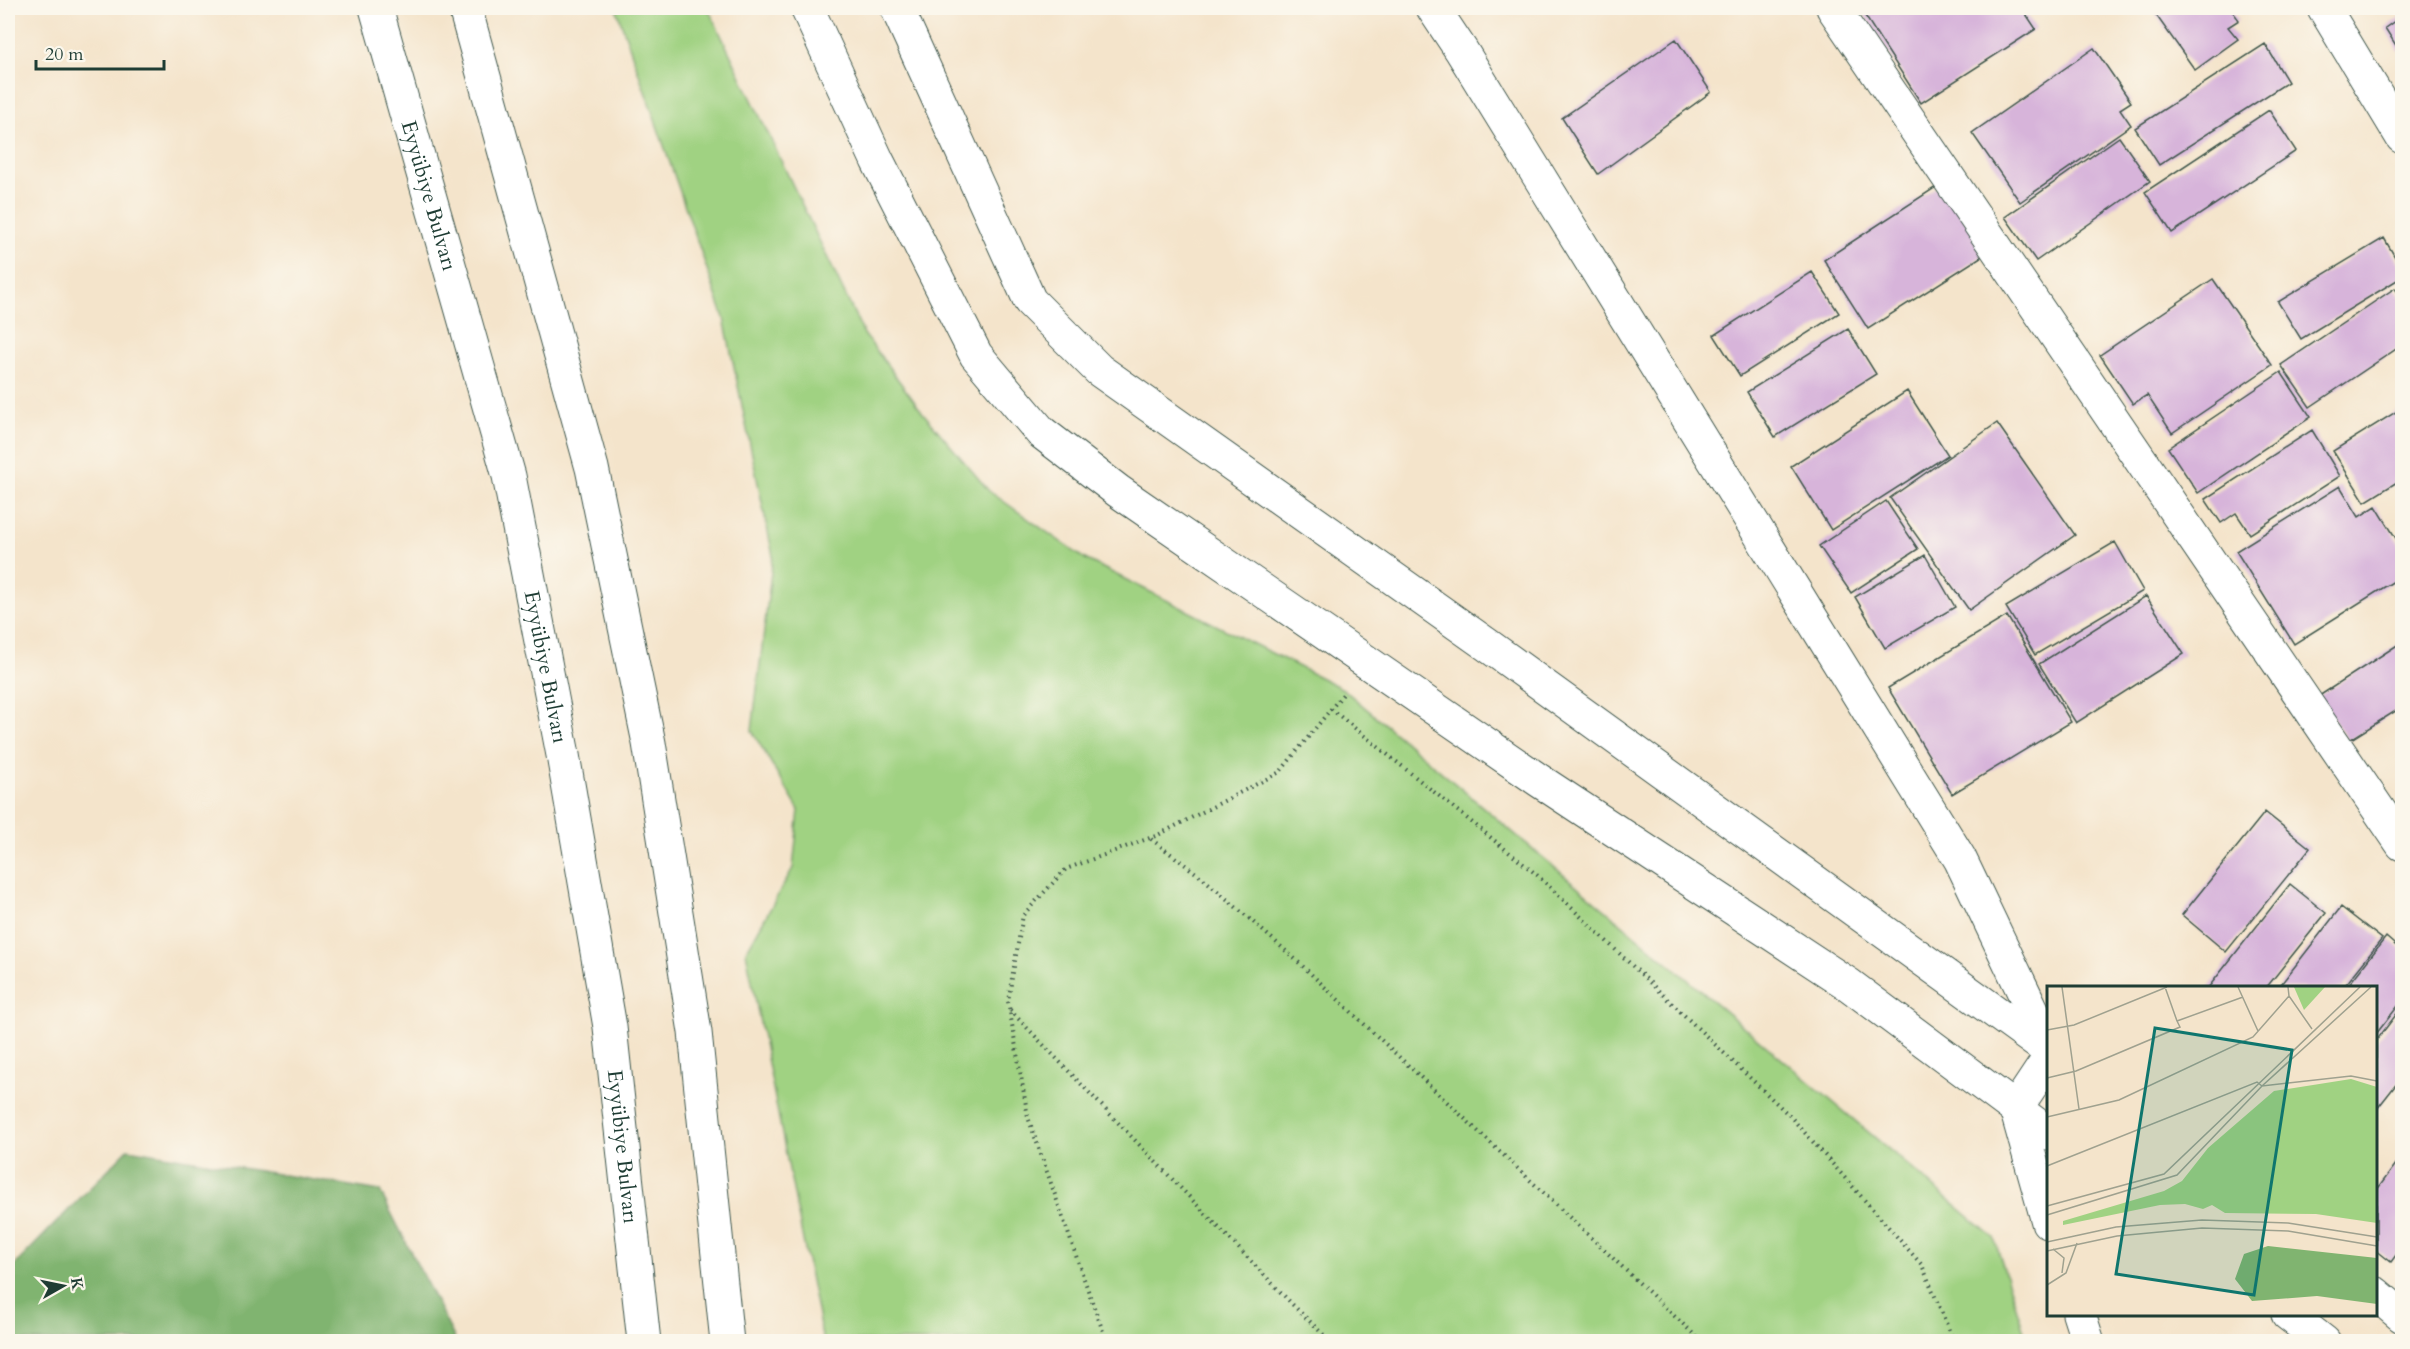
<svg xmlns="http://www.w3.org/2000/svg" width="2410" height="1349" font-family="Cardo,serif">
<rect width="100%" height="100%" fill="#fbf7ec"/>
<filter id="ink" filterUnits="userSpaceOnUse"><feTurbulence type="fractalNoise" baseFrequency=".0167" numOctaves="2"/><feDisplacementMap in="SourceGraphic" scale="12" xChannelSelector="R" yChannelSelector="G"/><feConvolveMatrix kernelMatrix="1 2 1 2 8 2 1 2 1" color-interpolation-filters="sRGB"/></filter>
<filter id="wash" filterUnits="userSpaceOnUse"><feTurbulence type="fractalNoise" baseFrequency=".008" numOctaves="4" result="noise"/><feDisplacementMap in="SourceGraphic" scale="24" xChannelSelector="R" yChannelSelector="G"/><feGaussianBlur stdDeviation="1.35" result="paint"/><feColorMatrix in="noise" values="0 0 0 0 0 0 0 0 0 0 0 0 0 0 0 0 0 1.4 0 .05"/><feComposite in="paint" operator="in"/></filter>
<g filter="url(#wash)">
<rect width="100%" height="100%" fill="#f4e4cb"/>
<path fill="#a0d282" stroke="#60885b" stroke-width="1.5" d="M 616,8 L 708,8 L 864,334 L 923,413 L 989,491 L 1085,559 L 1343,689 L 1994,1238 L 2027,1341 L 823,1341 L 746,952 L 793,868 L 799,810 L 752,731 L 773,556 L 724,318 Z"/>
<path fill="#80b470" stroke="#507852" stroke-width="1.5" d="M 128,1149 L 380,1191 L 456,1341 L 8,1341 L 8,1272 Z"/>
<g id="blocks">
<path fill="#d7b4da" d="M 1860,8 L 2022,8 L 2036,29 L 1921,103 Z
M 2151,8 L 2230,8 L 2239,20 L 2228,27 L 2238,39 L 2195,70 Z
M 2402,16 L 2402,55 L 2385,28 Z
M 1676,39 L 1711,92 L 1598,174 L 1562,118 Z
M 2265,44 L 2288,82 L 2159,165 L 2135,128 Z
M 2094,48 L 2131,102 L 2120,109 L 2131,125 L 2020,202 L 1972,133 Z
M 2269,110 L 2296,151 L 2172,233 L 2145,192 Z
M 2119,137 L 2150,181 L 2036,261 L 2005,217 Z
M 1942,183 L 1987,253 L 1868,329 L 1824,260 Z
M 2384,238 L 2402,269 L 2402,277 L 2301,339 L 2278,302 Z
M 1812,272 L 1839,313 L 1740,376 L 1714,335 Z
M 2213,279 L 2272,365 L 2172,433 L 2147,395 L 2133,404 L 2100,355 Z
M 2395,288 L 2402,299 L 2402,345 L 2310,407 L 2281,365 Z
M 1848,329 L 1876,374 L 1775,437 L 1747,392 Z
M 2281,372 L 2311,417 L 2198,493 L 2168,448 Z
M 1907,391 L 1948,455 L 1831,530 L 1791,466 Z
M 2402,408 L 2402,479 L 2365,502 L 2333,451 Z
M 1997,423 L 2075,535 L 1969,610 L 1890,498 Z
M 2312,430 L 2340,476 L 2250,534 L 2236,513 L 2221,523 L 2205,499 Z
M 2340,486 L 2359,517 L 2376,506 L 2402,548 L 2402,576 L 2294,644 L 2236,551 Z
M 1886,501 L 1918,549 L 1851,593 L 1819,546 Z
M 2115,542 L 2143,591 L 2035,655 L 2006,607 Z
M 1925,555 L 1955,607 L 1885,648 L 1855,597 Z
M 2146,596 L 2184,654 L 2076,723 L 2039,664 Z
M 2007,616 L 2071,722 L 1952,794 L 1888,688 Z
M 2402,642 L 2402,707 L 2348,741 L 2319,696 Z
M 2265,812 L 2310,848 L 2226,952 L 2182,915 Z
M 2290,884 L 2326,913 L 2266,988 L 2208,988 Z
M 2341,907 L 2382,939 L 2343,988 L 2278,988 Z
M 2386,937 L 2402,951 L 2402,1001 L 2376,1034 L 2376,988 L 2346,988 Z
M 2402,1007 L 2402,1077 L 2376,1110 L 2376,1041 Z
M 2402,1156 L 2402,1247 L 2391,1262 L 2376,1250 L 2376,1191 Z"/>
</g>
</g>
<g filter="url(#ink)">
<use href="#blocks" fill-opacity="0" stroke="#3f564b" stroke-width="1.5"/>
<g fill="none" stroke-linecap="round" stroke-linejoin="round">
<g stroke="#3f564b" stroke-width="35">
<path id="street" d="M 1433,8 L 1461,50 L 1960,859 L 2048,1043
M 1833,8 L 2402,844
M 2324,8 L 2402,137
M 2048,1060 L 2016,1108 L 2048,1222
M 2079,1314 L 2088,1342"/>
</g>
<g stroke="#3f564b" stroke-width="35">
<path id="secondary" d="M 807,8 L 877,160 L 976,355 L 1041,432 L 1118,491 L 1540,781 L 1848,984 L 2048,1133
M 897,8 L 1030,301 L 1099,370 L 1486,644 L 2048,1050
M 2376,1294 L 2402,1316
M 2288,1314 L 2324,1342"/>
</g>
<g stroke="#3f564b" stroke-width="35">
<g id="highway">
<path id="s1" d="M 376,8 L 509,476 L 563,755 L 610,1027 L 644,1342"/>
<path d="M 465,8 L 592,468 L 649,743 L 695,1032 L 727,1342"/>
</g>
</g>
<path stroke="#3f564b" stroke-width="4" stroke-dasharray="1.5 4.5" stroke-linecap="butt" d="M 1331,709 L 1536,874 L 1790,1116 L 1922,1265 L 1952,1337 L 1952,1342
M 1151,839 L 1204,879 L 1294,958 L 1702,1342
M 1010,1010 L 1293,1305 L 1331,1342
M 1107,1342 L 1090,1296 L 1028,1117 L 1008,1001 L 1023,915 L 1066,869 L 1158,835 L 1280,772 L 1343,694
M 1583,1342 L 1596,1342"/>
<use href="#street" stroke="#fff" stroke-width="33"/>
<use href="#secondary" stroke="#fff" stroke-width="33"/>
<use href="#highway" stroke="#fff" stroke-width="33"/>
</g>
</g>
<g text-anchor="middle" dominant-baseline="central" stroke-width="5" stroke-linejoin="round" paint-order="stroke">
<g font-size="21" fill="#1f3d34" stroke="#fbf7ec">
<text stroke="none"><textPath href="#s1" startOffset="195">Eyyübiye Bulvarı</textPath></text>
<text stroke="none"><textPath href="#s1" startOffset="681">Eyyübiye Bulvarı</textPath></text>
<text stroke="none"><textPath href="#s1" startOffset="1167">Eyyübiye Bulvarı</textPath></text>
</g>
</g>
<g transform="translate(2047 986)">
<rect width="330" height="330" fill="#f4e4cb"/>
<path d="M 247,1 L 278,1 L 257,24 ZM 304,93 L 330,101 L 330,237 L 269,228 L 178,227 L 165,219 L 156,223 L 138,218 L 113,219 L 16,239 L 16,235 L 117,205 L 135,195 L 161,162 L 227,105 Z" fill="#a0d282"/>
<path d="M 221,260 L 330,272 L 330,318 L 270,310 L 205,315 L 188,293 L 197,268 Z" fill="#80b470"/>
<path fill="none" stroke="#9fa18f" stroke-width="1.5" d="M 15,1 L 32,123M 118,1 L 130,35M 191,1 L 211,45M 241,1 L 242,10 L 265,43M 0,44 L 27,39 L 120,1M 0,92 L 29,85 L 133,41 L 130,35 L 196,11M 0,131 L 72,114 L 206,51 L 242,10M 0,180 L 210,96 L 215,100 L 304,90 L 330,95M 0,220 L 117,188 L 313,1M 0,229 L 130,189 L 215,100 L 324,1M 0,256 L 69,241 L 155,234 L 241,237 L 330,251M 6,263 L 17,272 L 15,287M 0,265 L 70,250 L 155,242 L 241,245 L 330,260M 0,299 L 19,287 L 30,257"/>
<path fill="#0f766e" fill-opacity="0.15" stroke="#0f766e" stroke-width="3" d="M 108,42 L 245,64 L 207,309 L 69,288 Z"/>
<rect width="330" height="330" fill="none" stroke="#1f3d34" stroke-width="3"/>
</g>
<rect width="2410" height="1349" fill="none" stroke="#fbf7ec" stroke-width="30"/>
<g transform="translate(63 1286) rotate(81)" stroke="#fbf7ec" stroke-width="4.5" paint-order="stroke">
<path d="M0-4.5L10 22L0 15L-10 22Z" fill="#1f3d34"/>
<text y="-9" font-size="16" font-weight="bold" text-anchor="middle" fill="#1f3d34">K</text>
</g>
<path d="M36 60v9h128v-9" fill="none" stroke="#1f3d34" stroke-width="3"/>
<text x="45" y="60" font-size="18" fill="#1f3d34" stroke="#fbf7ec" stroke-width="4.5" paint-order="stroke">20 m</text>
</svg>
